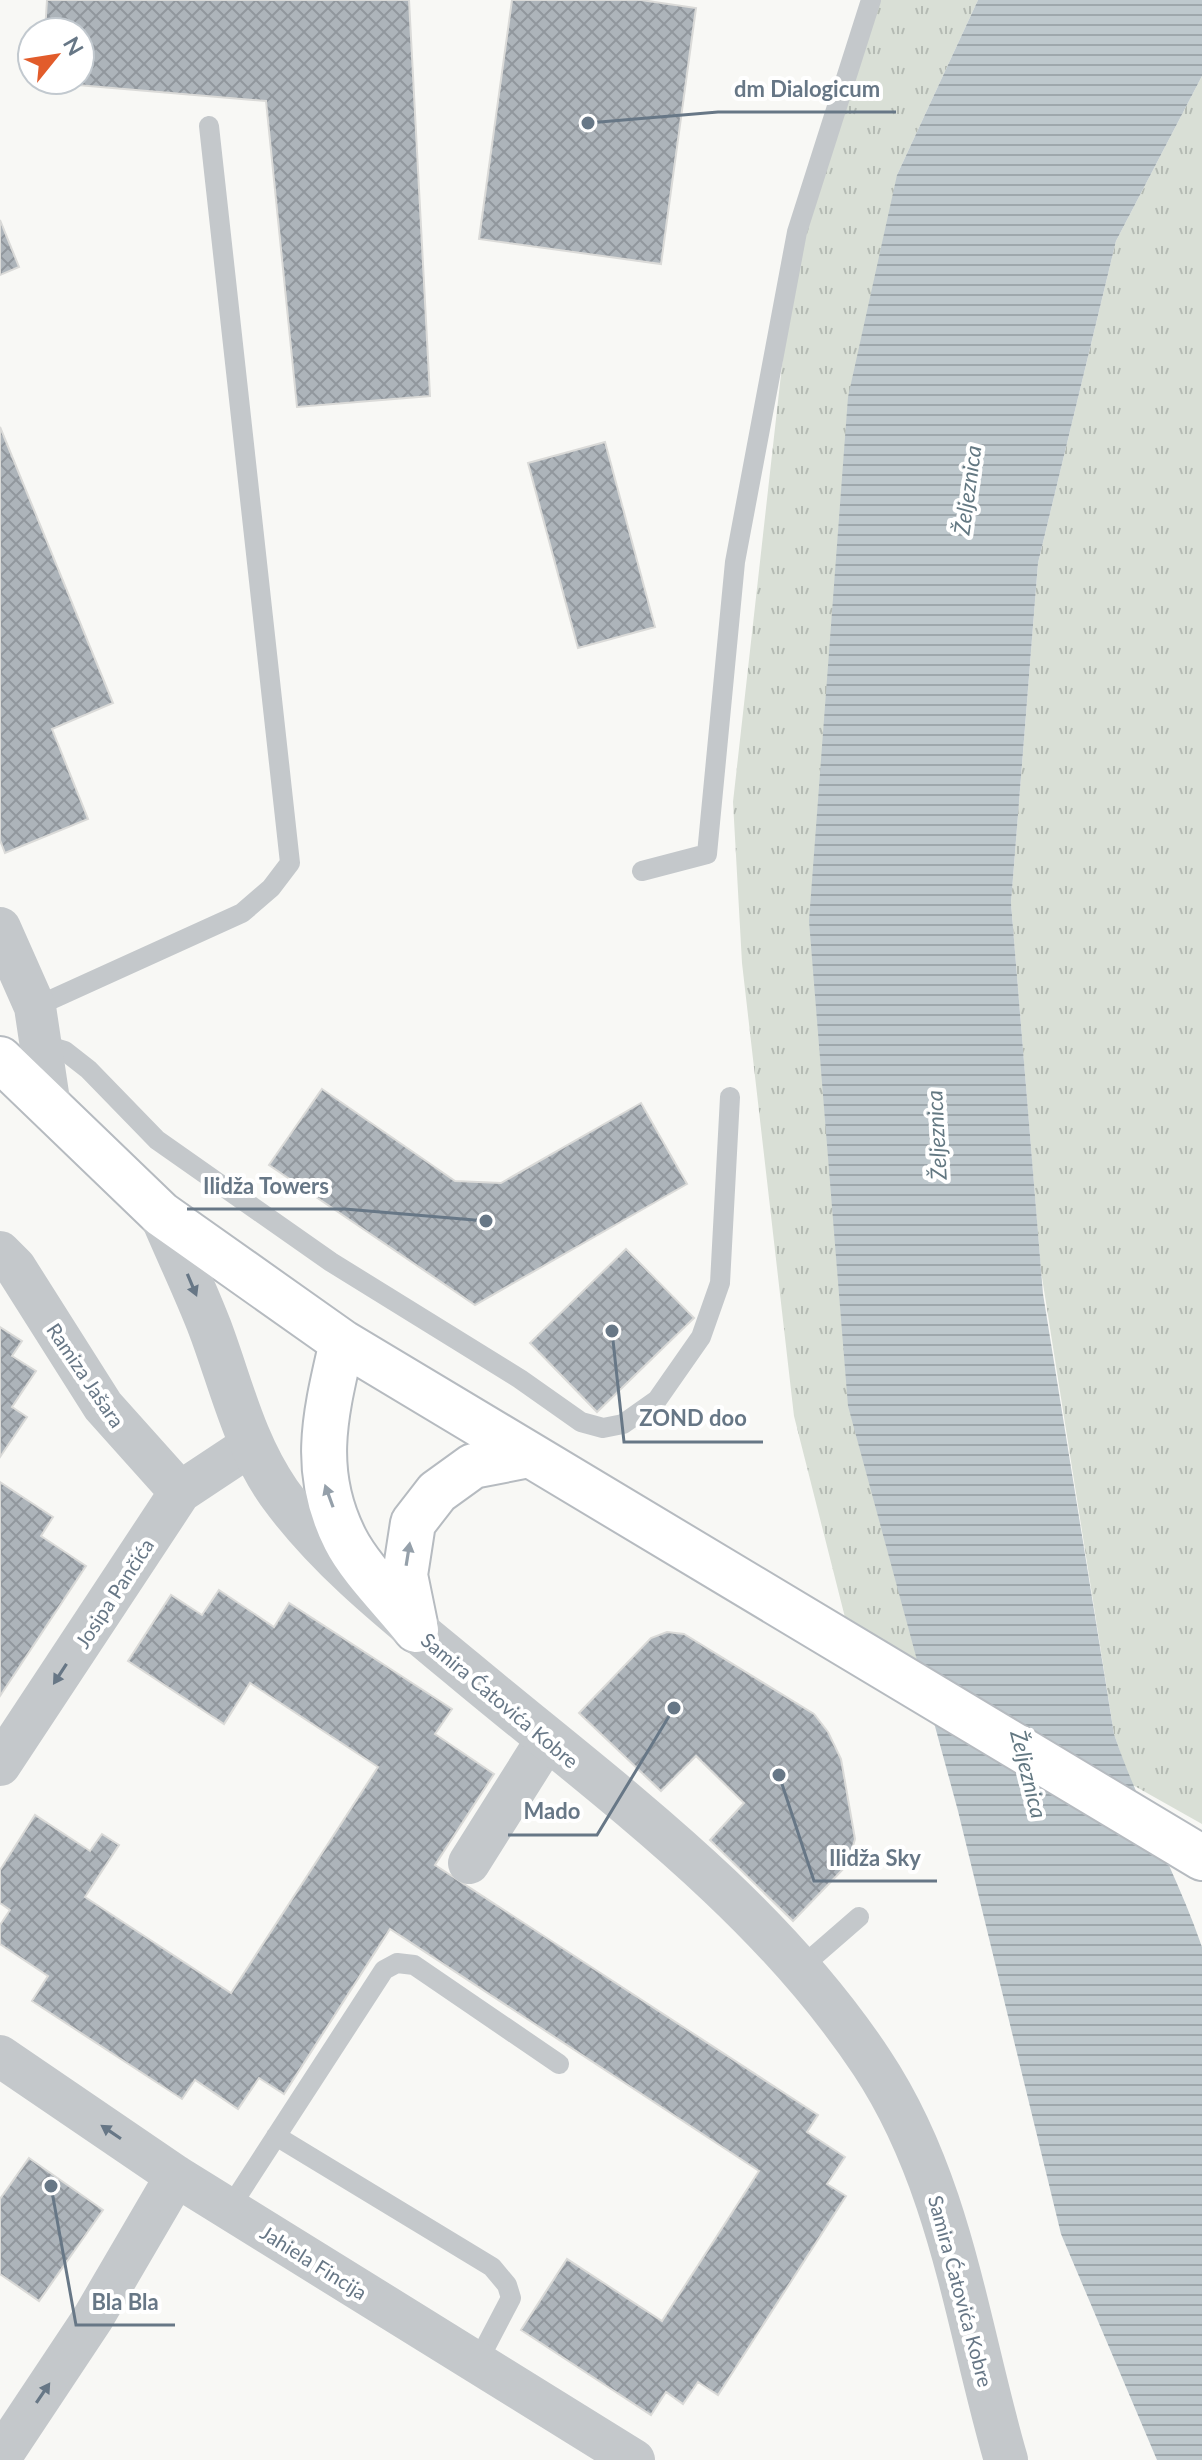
<svg xmlns="http://www.w3.org/2000/svg" width="1202" height="2460" font-family="Lato,sans-serif">
<defs>
<pattern id="grass-tufts" width="24" height="20" patternUnits="userSpaceOnUse" patternTransform="scale(2)"><rect width="24" height="20" fill="#d9dfd6"/><path d="M3 7l-1-3M5 7V3M7 7l1-3M15 17l-1-3M17 17v-4M19 17l1-3" fill="none" stroke="#b4bab3"/></pattern>
<pattern id="water-rules" width="6" height="5" patternUnits="userSpaceOnUse" patternTransform="scale(2)"><rect width="6" height="5" fill="#bec8cd"/><path d="M0 2.5h6" fill="none" stroke="#9ea7ac"/></pattern>
<pattern id="building-cross-hatch" width="8" height="8" patternUnits="userSpaceOnUse" patternTransform="scale(2)"><rect width="8" height="8" fill="#adb4ba"/><path d="M0 0l8 8M0 8l8-8" fill="none" stroke="#91979d"/></pattern>
</defs>
<rect width="100%" height="100%" fill="#f8f8f5"/>
<path fill="url(#grass-tufts)" d="M 871,0 L 978,0 L 897,175 L 930,1695 L 853,1649 L 794,1416 L 742,963 L 733,802 L 797,232 Z
M 1202,76 L 1202,1824 L 1131,1784 L 1114,1734 L 1041,1271 L 1011,903 L 1038,563 L 1116,241 Z"/>
<path fill="url(#water-rules)" d="M 978,0 L 1202,0 L 1202,76 L 1116,241 L 1038,563 L 1011,903 L 1043,1294 L 1114,1734 C 1139,1808 1177,1874 1202,1947 L 1202,2460 L 1157,2460 L 1061,2234 L 958,1811 L 848,1406 L 809,921 L 848,397 L 897,175 Z"/>
<path fill="url(#building-cross-hatch)" stroke="#dadad8" stroke-width="2" d="M 47,0 L 409,0 L 430,396 L 297,407 L 266,101 L 42,82 L 80,80 L 80,32 L 45,32 Z
M 512,0 L 641,0 L 696,8 L 661,264 L 479,239 Z
M 0,220 L 19,267 L 0,275 Z
M 0,427 L 113,703 L 52,729 L 88,819 L 5,853 L 0,840 Z
M 605,442 L 655,627 L 578,648 L 528,463 Z
M 322,1089 L 455,1181 L 501,1183 L 641,1103 L 687,1184 L 475,1305 L 269,1165 Z
M 626,1249 L 694,1318 L 597,1412 L 530,1343 Z
M 0,1327 L 22,1341 L 12,1356 L 36,1371 L 12,1407 L 27,1417 L 0,1457 Z
M 0,1482 L 53,1517 L 41,1536 L 86,1566 L 0,1696 Z
M 219,1590 L 274,1627 L 289,1603 L 452,1709 L 435,1734 L 494,1774 L 435,1865 L 818,2115 L 807,2132 L 845,2157 L 827,2184 L 846,2196 L 718,2395 L 698,2382 L 683,2404 L 666,2392 L 651,2415 L 521,2330 L 567,2259 L 662,2321 L 759,2171 L 390,1929 L 284,2094 L 259,2078 L 238,2109 L 195,2080 L 182,2099 L 32,2001 L 48,1976 L 0,1944 L 0,1925 L 10,1910 L 0,1903 L 0,1870 L 35,1815 L 90,1851 L 102,1834 L 119,1845 L 85,1897 L 231,1993 L 378,1767 L 250,1683 L 224,1724 L 128,1661 L 171,1595 L 202,1615 Z
M 667,1632 L 684,1634 L 814,1714 L 828,1732 L 841,1759 L 855,1839 L 848,1864 L 793,1921 L 710,1840 L 744,1803 L 696,1756 L 661,1791 L 579,1713 L 651,1638 Z
M 29,2158 L 103,2210 L 39,2301 L 0,2274 L 0,2199 Z"/>
<g fill="none" stroke-linecap="round" stroke-linejoin="round">
<g stroke="#b6bbc0" stroke-width="48">
<path id="secondary" d="M 0,1059 L 161,1214 L 342,1342 L 1202,1858
M 342,1342 C 326,1412 310,1470 345,1539 C 360,1569 395,1603 416,1630
M 415,1624 L 405,1575 L 413,1523 L 437,1492 L 473,1466 L 529,1455"/>
</g>
<path stroke="#c4c8cb" stroke-width="20" d="M 642,871 L 707,854 L 735,562 L 797,232 L 871,0
M 35,1007 L 242,913 L 271,888 L 290,863 L 209,126
M 42,1044 L 65,1051 L 88,1069 L 157,1140 L 331,1262 L 520,1379 L 581,1422 L 603,1428 L 623,1424 L 657,1400 L 701,1337 L 720,1283 L 730,1097
M 798,1970 L 859,1917
M 276,2136 L 492,2267 L 507,2285 L 511,2298 L 477,2363
M 229,2209 L 384,1970 L 397,1963 L 414,1965 L 559,2064"/>
<path stroke="#c4c8cb" stroke-width="42" d="M 0,928 L 35,1007 L 50,1107
M 0,1252 L 15,1267 L 103,1406 L 180,1492
M 0,1765 L 180,1492 L 251,1445
M 469,1863 L 547,1739
M 0,2056 L 176,2176 L 634,2460
M 0,2458 L 93,2318 L 176,2176"/>
<path stroke="#c4c8cb" stroke-width="44" d="M 161,1214 C 177,1252 195,1289 210,1328 C 231,1384 244,1443 279,1493 C 329,1562 399,1616 464,1670 C 609,1791 767,1904 872,2063 C 951,2182 967,2326 1006,2460"/>
<use href="#secondary" stroke="#fff" stroke-width="44"/>
</g>
<defs><path id="oneway-solid" d="M-6-.8H1V-3.2L6.5 0L1 3.2V.8H-6Z" transform="scale(2)"/></defs>
<g fill="#677786">
<use href="#oneway-solid" transform="translate(192 1285) rotate(67)"/>
<use href="#oneway-solid" transform="translate(60 1674) rotate(123)"/>
<use href="#oneway-solid" transform="translate(111 2132) rotate(-146)"/>
<use href="#oneway-solid" transform="translate(43 2393) rotate(-56)"/>
</g>
<g fill="#95a0aa">
<use href="#oneway-solid" transform="translate(329 1496) rotate(-110)"/>
<use href="#oneway-solid" transform="translate(408 1554) rotate(-81)"/>
</g>
<g text-anchor="middle" dominant-baseline="central" stroke-width="8" stroke-linejoin="round" paint-order="stroke">
<g font-size="20" fill="#677786" stroke="#fff">
<text transform="translate(86 1375) rotate(56)">Ramiza Jašara</text>
<text transform="translate(114 1593) rotate(-57)">Josipa Pančića</text>
<text transform="translate(500 1700) rotate(40)">Samira Ćatovića Kobre</text>
<text transform="translate(314 2262) rotate(32)">Jahiela Fincija</text>
<text transform="translate(961 2291) rotate(75)">Samira Ćatovića Kobre</text>
</g>
<g font-size="22" font-style="italic" fill="#637882" stroke="#fff">
<text transform="translate(967 490) rotate(-82)">Željeznica</text>
<text transform="translate(936 1135) rotate(-93)">Željeznica</text>
<text transform="translate(1029 1774) rotate(76)">Željeznica</text>
</g>
</g>
<path fill="none" stroke="#677786" stroke-width="3" d="M588 123L718 112H896M486 1221L345 1209H187M612 1331L624 1442H763M674 1708L597 1835H508M779 1775L814 1881H937M51 2186L76 2325H175"/>
<g fill="#677786" stroke="#fff" stroke-width="3">
<circle cx="588" cy="123" r="8"/>
<circle cx="486" cy="1221" r="8"/>
<circle cx="612" cy="1331" r="8"/>
<circle cx="674" cy="1708" r="8"/>
<circle cx="779" cy="1775" r="8"/>
<circle cx="51" cy="2186" r="8"/>
</g>
<g font-size="22" text-anchor="middle" font-weight="bold" fill="#677786" stroke="#fff" stroke-width="8" stroke-linejoin="round" paint-order="stroke">
<text x="807" y="97">dm Dialogicum</text>
<text x="266" y="1194">Ilidža Towers</text>
<text x="693" y="1426">ZOND doo</text>
<text x="552" y="1819">Mado</text>
<text x="875" y="1866">Ilidža Sky</text>
<text x="125" y="2310">Bla Bla</text>
</g>
<g transform="translate(56 56) rotate(60)"><circle r="38" fill="#ffffff" stroke="#c2c9cf" stroke-width="2"/>
<path d="M0-6L14 30L0 20L-14 30Z" fill="#e25c2b"/>
<text y="-12" font-size="22" font-weight="bold" text-anchor="middle" fill="#677786">N</text>
</g>
</svg>
